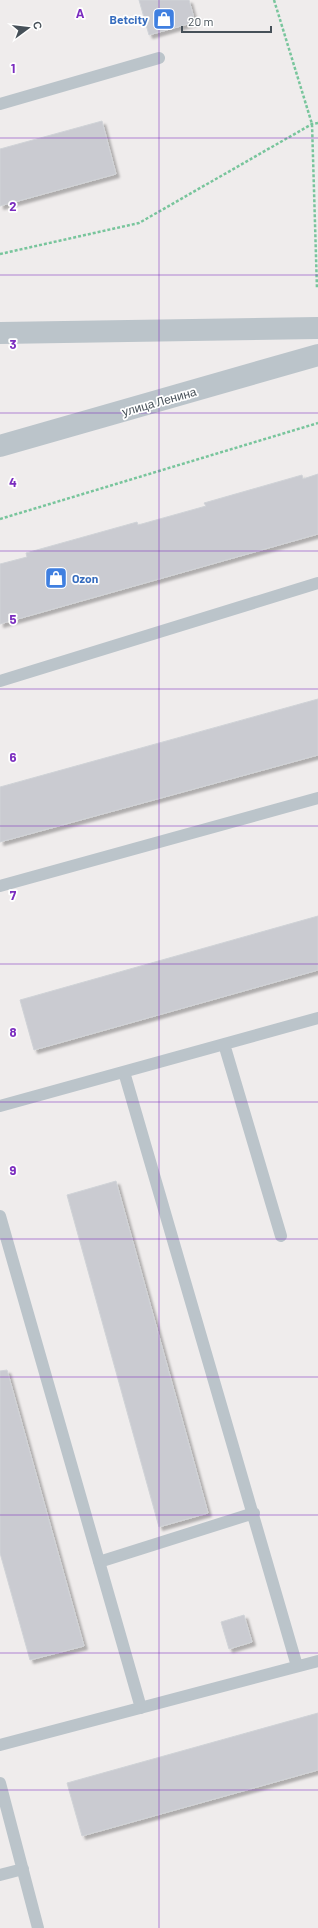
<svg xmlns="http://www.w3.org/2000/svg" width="318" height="1928" font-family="Barlow,sans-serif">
<defs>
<filter id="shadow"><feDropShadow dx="3.5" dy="3.5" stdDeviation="1" flood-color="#0004"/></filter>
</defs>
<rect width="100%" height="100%" fill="#efecec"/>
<path fill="#cacbd1" stroke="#d0d3d7" filter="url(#shadow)" d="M 139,0 L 189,0 L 195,22 L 149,35 Z
M 102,121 L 116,174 L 0,206 L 0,149 Z
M 318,474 L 318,534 L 0,624 L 0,564 L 27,557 L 26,553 L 137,522 L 138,525 L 206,506 L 204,503 L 302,475 L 303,479 Z
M 318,699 L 318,755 L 0,842 L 0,787 Z
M 318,916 L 318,970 L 34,1050 L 20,1000 Z
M 116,1181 L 208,1513 L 159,1527 L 67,1195 Z
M 7,1370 L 84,1646 L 30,1660 L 0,1553 L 0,1371 Z
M 244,1615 L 252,1642 L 229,1649 L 221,1622 Z
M 318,1713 L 318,1770 L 82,1836 L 67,1783 Z"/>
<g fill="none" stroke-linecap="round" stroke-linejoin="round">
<path stroke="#78c59c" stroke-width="2.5" stroke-dasharray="3 2" stroke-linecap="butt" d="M 274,0 L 312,124 L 317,289
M 0,254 L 139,223 L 312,124 L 318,123
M 0,519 L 318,423"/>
<path stroke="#bbc4ca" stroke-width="12" d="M 0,104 L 159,58
M 0,681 L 318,583
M 0,886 L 318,798
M 224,1044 L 281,1236
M 124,1072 L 297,1666
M 0,1106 L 318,1018
M 0,1216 L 141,1708
M 99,1562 L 254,1513
M 0,1745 L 318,1661
M 0,1783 L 38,1928
M 0,1875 L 23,1869"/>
<path stroke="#bbc4ca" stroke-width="22" d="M 0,333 L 318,328
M 0,446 L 318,355"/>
</g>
<path fill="none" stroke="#7b2cbf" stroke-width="1" stroke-opacity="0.55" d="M 159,0 L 159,1928M 0,138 L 318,138M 0,275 L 318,275M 0,413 L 318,413M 0,551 L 318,551M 0,689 L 318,689M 0,826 L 318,826M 0,964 L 318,964M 0,1102 L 318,1102M 0,1239 L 318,1239M 0,1377 L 318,1377M 0,1515 L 318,1515M 0,1653 L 318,1653M 0,1790 L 318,1790"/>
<defs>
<g id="shop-square" transform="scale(1.15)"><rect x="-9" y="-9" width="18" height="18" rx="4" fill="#3f7fe0" stroke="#fff"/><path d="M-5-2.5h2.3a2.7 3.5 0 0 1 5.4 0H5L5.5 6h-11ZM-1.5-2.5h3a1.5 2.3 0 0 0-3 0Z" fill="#fff"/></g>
</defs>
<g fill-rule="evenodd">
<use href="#shop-square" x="164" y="19"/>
<use href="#shop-square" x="56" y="578"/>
</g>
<g text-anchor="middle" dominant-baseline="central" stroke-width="3.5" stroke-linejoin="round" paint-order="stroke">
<g font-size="12" font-weight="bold" fill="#366cbe" stroke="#fff" text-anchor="end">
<text x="148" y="19">Betcity</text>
<text x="72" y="578" text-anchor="start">Ozon</text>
</g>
<g font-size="12" fill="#465058" stroke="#fff">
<text transform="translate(159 401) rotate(-16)">улица Ленина</text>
</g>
</g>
<g font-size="13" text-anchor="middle" font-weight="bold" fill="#7b2cbf" stroke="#fff" stroke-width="3.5" stroke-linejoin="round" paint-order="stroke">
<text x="80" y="18">A</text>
<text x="13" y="73">1</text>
<text x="13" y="211">2</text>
<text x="13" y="349">3</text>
<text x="13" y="487">4</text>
<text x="13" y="624">5</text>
<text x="13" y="762">6</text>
<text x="13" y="900">7</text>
<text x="13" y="1037">8</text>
<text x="13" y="1175">9</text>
</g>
<g transform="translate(28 28) rotate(75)" stroke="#ffffff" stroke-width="3" paint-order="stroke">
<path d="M0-3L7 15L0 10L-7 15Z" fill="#465058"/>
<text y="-6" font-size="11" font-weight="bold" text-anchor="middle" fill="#465058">С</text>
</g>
<path d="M182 26v6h89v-6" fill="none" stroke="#465058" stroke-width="2"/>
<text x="188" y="26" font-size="12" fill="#465058" stroke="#ffffff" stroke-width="3" paint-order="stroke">20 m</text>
</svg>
